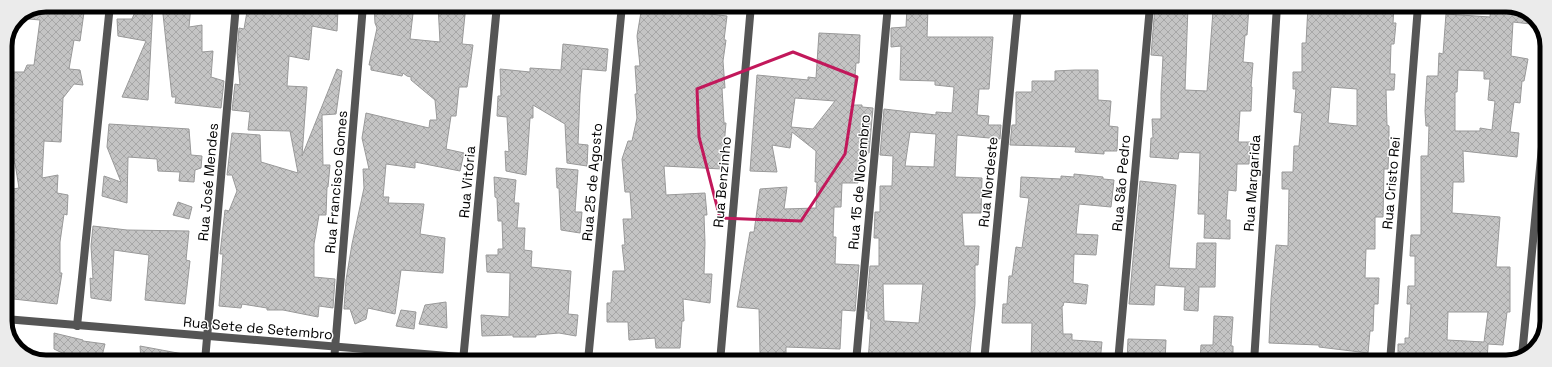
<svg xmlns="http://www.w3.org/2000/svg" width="1552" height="367" font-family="'Space Grotesk',sans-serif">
<defs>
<pattern id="building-cross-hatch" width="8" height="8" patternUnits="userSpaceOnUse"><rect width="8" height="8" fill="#c4c4c4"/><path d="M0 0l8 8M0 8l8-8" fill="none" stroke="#a7a7a7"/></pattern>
</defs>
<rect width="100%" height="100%" fill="#fff"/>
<path fill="url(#building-cross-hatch)" stroke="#999" fill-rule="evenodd" d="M 46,5 L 85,5 L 80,41 L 74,40 L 69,69 L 80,70 L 83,85 L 74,84 L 63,98 L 61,142 L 44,141 L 42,178 L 58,175 L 57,193 L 68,195 L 67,215 L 64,214 L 60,242 L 60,273 L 62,273 L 57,304 L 5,298 L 5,246 L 15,247 L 14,219 L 5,207 L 5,196 L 13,196 L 13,189 L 19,188 L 15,163 L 5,163 L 5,72 L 24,72 L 27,65 L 34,65 L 40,20 L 17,18 Z
M 138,5 L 153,5 L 148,100 L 122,97 L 146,41 L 118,36 L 117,19 L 132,19 Z
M 162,5 L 191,5 L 189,27 L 202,25 L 202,52 L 213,51 L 211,77 L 224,81 L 221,108 L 175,103 L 176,97 L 172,97 Z
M 281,5 L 336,5 L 336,9 L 338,9 L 337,31 L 312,26 L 309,60 L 289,56 L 287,86 L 307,87 L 302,156 L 337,69 L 342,71 L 336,114 L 322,115 L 323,165 L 330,165 L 328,187 L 327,187 L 326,215 L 319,215 L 314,244 L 314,277 L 335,279 L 333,308 L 319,306 L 318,317 L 283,310 L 267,310 L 267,308 L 242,304 L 241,308 L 219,306 L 223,254 L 220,254 L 225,210 L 229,211 L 237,191 L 232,175 L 227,175 L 232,133 L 260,135 L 261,162 L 298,173 L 290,131 L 248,130 L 250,112 L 232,110 L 235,84 L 240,85 L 237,52 L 239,28 L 244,29 L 248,6 L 281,8 Z
M 374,5 L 414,5 L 410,39 L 440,42 L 438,5 L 466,5 L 462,44 L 473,45 L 467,87 L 459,87 L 456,116 L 451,116 L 446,149 L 464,153 L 460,171 L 415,162 L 415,168 L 386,164 L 383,197 L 389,197 L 388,203 L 424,204 L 420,234 L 445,238 L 443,273 L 401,270 L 395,314 L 368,308 L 366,319 L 355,324 L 350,309 L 344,309 L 346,280 L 352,244 L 364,188 L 363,169 L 369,169 L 362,138 L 366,113 L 429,128 L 430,120 L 437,120 L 435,100 L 411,80 L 411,77 L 407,76 L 403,73 L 402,76 L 371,70 L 371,65 L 369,65 L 377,28 L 375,23 Z
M 642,6 L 727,16 L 724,40 L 726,40 L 723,61 L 725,88 L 722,88 L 724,123 L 726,123 L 722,169 L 664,166 L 666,195 L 705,193 L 707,215 L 704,215 L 705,243 L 704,274 L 712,274 L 710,303 L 683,299 L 684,321 L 682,321 L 680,348 L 656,348 L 655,338 L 629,340 L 628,322 L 607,322 L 607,303 L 611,303 L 613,271 L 625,271 L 622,245 L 625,245 L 623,219 L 632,219 L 630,192 L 625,192 L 622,159 L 628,141 L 632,141 L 637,118 L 635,94 L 637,94 L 635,66 L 640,66 L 637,36 Z
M 1155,6 L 1188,6 L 1185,90 L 1207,91 L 1213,11 L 1234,13 L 1234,6 L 1249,6 L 1247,35 L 1245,35 L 1243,62 L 1253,63 L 1251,87 L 1252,87 L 1251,111 L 1240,111 L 1238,142 L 1250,142 L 1249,164 L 1237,164 L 1236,191 L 1228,190 L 1226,220 L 1230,220 L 1230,239 L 1204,238 L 1205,214 L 1198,214 L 1200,153 L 1179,152 L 1178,159 L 1150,157 L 1151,138 L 1153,138 L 1152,119 L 1161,119 L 1161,94 L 1163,56 L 1151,55 Z
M 1308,6 L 1394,6 L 1393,23 L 1396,23 L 1394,44 L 1391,44 L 1390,74 L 1395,74 L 1394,90 L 1386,90 L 1387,125 L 1389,126 L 1389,145 L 1388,169 L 1384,169 L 1383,217 L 1375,217 L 1375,249 L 1366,249 L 1365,278 L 1379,278 L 1378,304 L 1374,304 L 1373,331 L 1370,331 L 1368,353 L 1319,347 L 1319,345 L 1269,343 L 1271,299 L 1276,245 L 1288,246 L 1289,189 L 1282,189 L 1282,172 L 1293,172 L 1294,146 L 1299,146 L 1302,113 L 1294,112 L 1296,89 L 1293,89 L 1293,72 L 1302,72 L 1302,43 L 1306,43 ZM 1331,87 L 1357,89 L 1357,126 L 1328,123 Z
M 1491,6 L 1514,6 L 1537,19 L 1539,25 L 1513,22 L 1511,56 L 1528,59 L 1524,81 L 1522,81 L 1520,103 L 1514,102 L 1510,132 L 1519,133 L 1517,157 L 1463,151 L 1464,182 L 1453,182 L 1452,213 L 1500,217 L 1496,267 L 1510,267 L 1510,312 L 1507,312 L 1503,345 L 1488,344 L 1487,362 L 1398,361 L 1398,344 L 1405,344 L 1405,338 L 1409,338 L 1411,304 L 1407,304 L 1408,286 L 1415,286 L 1415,256 L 1410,256 L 1411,235 L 1421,235 L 1421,156 L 1428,156 L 1429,126 L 1426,126 L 1425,111 L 1427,76 L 1438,76 L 1439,53 L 1443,54 L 1446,14 L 1490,17 ZM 1458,70 L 1484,71 L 1484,79 L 1490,79 L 1488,100 L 1495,101 L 1492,130 L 1480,128 L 1480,131 L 1455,131 L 1455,92 L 1457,92 ZM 1448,312 L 1488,312 L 1484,342 L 1447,340 Z
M 907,7 L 928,8 L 927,37 L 993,37 L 989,89 L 979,89 L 977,115 L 989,116 L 988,125 L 1001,125 L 1000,139 L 957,135 L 955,177 L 982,178 L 981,213 L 962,213 L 964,246 L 979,246 L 978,265 L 975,265 L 975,304 L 969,362 L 868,362 L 871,319 L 868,319 L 868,311 L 866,311 L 870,266 L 879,266 L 879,238 L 874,238 L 875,212 L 880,212 L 880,186 L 892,186 L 893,156 L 880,155 L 884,109 L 936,115 L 936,112 L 952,113 L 954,87 L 935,85 L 935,81 L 900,80 L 901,46 L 891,47 L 891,28 L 906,27 ZM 910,132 L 936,134 L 934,167 L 905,166 ZM 883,284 L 923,284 L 919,323 L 884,321 Z
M 819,33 L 860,35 L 859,63 L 856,63 L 853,105 L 862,105 L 862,107 L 873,108 L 869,153 L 859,152 L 858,183 L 842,183 L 841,207 L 834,207 L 833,237 L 836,237 L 835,264 L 859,265 L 855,311 L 842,310 L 840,349 L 786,347 L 786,355 L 760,353 L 759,309 L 737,307 L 750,232 L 754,232 L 760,189 L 787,187 L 784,209 L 816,208 L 817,182 L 815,182 L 816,151 L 792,132 L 790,148 L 772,145 L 777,172 L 750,171 L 757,75 L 808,80 L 808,77 L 816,78 ZM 795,98 L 835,101 L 813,129 L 791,127 Z
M 563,44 L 608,49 L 606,71 L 582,69 L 580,94 L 578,144 L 588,145 L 587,166 L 567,163 L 565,124 L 533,105 L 533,118 L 530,118 L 526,175 L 506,171 L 505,151 L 509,152 L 507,117 L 497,116 L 498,96 L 501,96 L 500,69 L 530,72 L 530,68 L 561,70 Z
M 1075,70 L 1098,70 L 1098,100 L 1111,101 L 1109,126 L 1118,127 L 1117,151 L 1104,151 L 1104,154 L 1075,152 L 1076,147 L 1010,145 L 1012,125 L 1016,125 L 1016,92 L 1032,92 L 1032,81 L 1055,81 L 1055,71 Z
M 109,124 L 189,129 L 191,155 L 202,156 L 201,168 L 195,170 L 194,182 L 179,181 L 180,172 L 158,171 L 157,159 L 128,157 L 127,203 L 102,196 L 104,176 L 121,182 L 107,147 Z
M 556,168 L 578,170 L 575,212 L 582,212 L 580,233 L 561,230 L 559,188 L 557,188 Z
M 1074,174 L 1103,177 L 1103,179 L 1114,180 L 1111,207 L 1079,204 L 1076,234 L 1098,235 L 1096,255 L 1074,254 L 1073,283 L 1088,285 L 1086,304 L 1064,302 L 1063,306 L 1062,306 L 1063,334 L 1072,334 L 1072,340 L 1102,342 L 1100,362 L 1031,362 L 1032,323 L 1002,323 L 1003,304 L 1007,304 L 1009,276 L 1012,276 L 1016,247 L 1022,248 L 1029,198 L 1020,197 L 1021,177 L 1061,179 L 1061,176 L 1074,177 Z
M 494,177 L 516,180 L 514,203 L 519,203 L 517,228 L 525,228 L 524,250 L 532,251 L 531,267 L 571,271 L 568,314 L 578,315 L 576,336 L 559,333 L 536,335 L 536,337 L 513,337 L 513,335 L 482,336 L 481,315 L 509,317 L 510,273 L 487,272 L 486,255 L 498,255 L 498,249 L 503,249 L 502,221 L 498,221 L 497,198 L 495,197 Z
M 1140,181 L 1176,185 L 1169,268 L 1196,269 L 1197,243 L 1216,243 L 1215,287 L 1199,287 L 1198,311 L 1184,310 L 1185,287 L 1155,285 L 1154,305 L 1129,304 Z
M 178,202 L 192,207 L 189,219 L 173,215 Z
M 93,226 L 127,230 L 189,231 L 186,260 L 190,261 L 185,304 L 145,300 L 149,255 L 114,250 L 111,301 L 91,298 L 90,278 L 93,279 L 91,246 Z
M 446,302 L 447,328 L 419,324 L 425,305 Z
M 401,310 L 416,312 L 414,329 L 396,326 Z
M 1214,316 L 1233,317 L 1231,346 L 1233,346 L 1233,362 L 1200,362 L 1201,345 L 1213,345 Z
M 54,333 L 83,340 L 83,341 L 105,344 L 101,360 L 79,361 L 54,349 Z
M 1128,339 L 1166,340 L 1165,362 L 1127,362 Z
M 140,346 L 183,354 L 183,361 L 141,361 Z"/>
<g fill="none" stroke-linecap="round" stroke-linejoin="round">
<path stroke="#555" stroke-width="8" d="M 77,326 L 110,5
M 1522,356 L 1547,95
M 205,361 L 236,5
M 334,361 L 363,5
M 463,361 L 497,5
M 588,361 L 622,5
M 720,362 L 751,5
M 856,362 L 888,5
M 984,362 L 1018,6
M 1118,362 L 1150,6
M 1254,362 L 1277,6
M 1390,362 L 1418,6"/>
<path stroke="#555" stroke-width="8" d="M 5,319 L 508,361"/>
</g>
<path fill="none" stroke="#c2185b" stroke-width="3" stroke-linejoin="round" d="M 793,52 L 857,77 L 845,154 L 801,221 L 720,218 L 699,137 L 697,89 Z"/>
<g text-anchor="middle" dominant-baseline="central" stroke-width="3" stroke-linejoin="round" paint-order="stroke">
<g font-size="14" fill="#000" stroke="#fff">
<text transform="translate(208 182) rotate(-85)">Rua José Mendes</text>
<text transform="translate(336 182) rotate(-85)">Rua Francisco Gomes</text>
<text transform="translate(467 182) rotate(-85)">Rua Vitória</text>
<text transform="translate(592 182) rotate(-85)">Rua 25 de Agosto</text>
<text transform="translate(722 182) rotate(-85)">Rua Benzinho</text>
<text transform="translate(859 182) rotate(-85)">Rua 15 de Novembro</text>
<text transform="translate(988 182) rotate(-84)">Rua Nordeste</text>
<text transform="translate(1121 183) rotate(-85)">Rua São Pedro</text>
<text transform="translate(1252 183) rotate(-86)">Rua Margarida</text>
<text transform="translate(1391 183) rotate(-85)">Rua Cristo Rei</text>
<text transform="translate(258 328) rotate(5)">Rua Sete de Setembro</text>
</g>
</g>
<path d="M0 0H1552V367H0ZM46 12H1506A34 34 0 0 1 1540 46V321A34 34 0 0 1 1506 355H46A34 34 0 0 1 12 321V46A34 34 0 0 1 46 12Z" fill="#ebebeb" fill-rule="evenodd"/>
<path fill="none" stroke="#000" stroke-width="5" d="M46 12H1506A34 34 0 0 1 1540 46V321A34 34 0 0 1 1506 355H46A34 34 0 0 1 12 321V46A34 34 0 0 1 46 12Z"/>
</svg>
